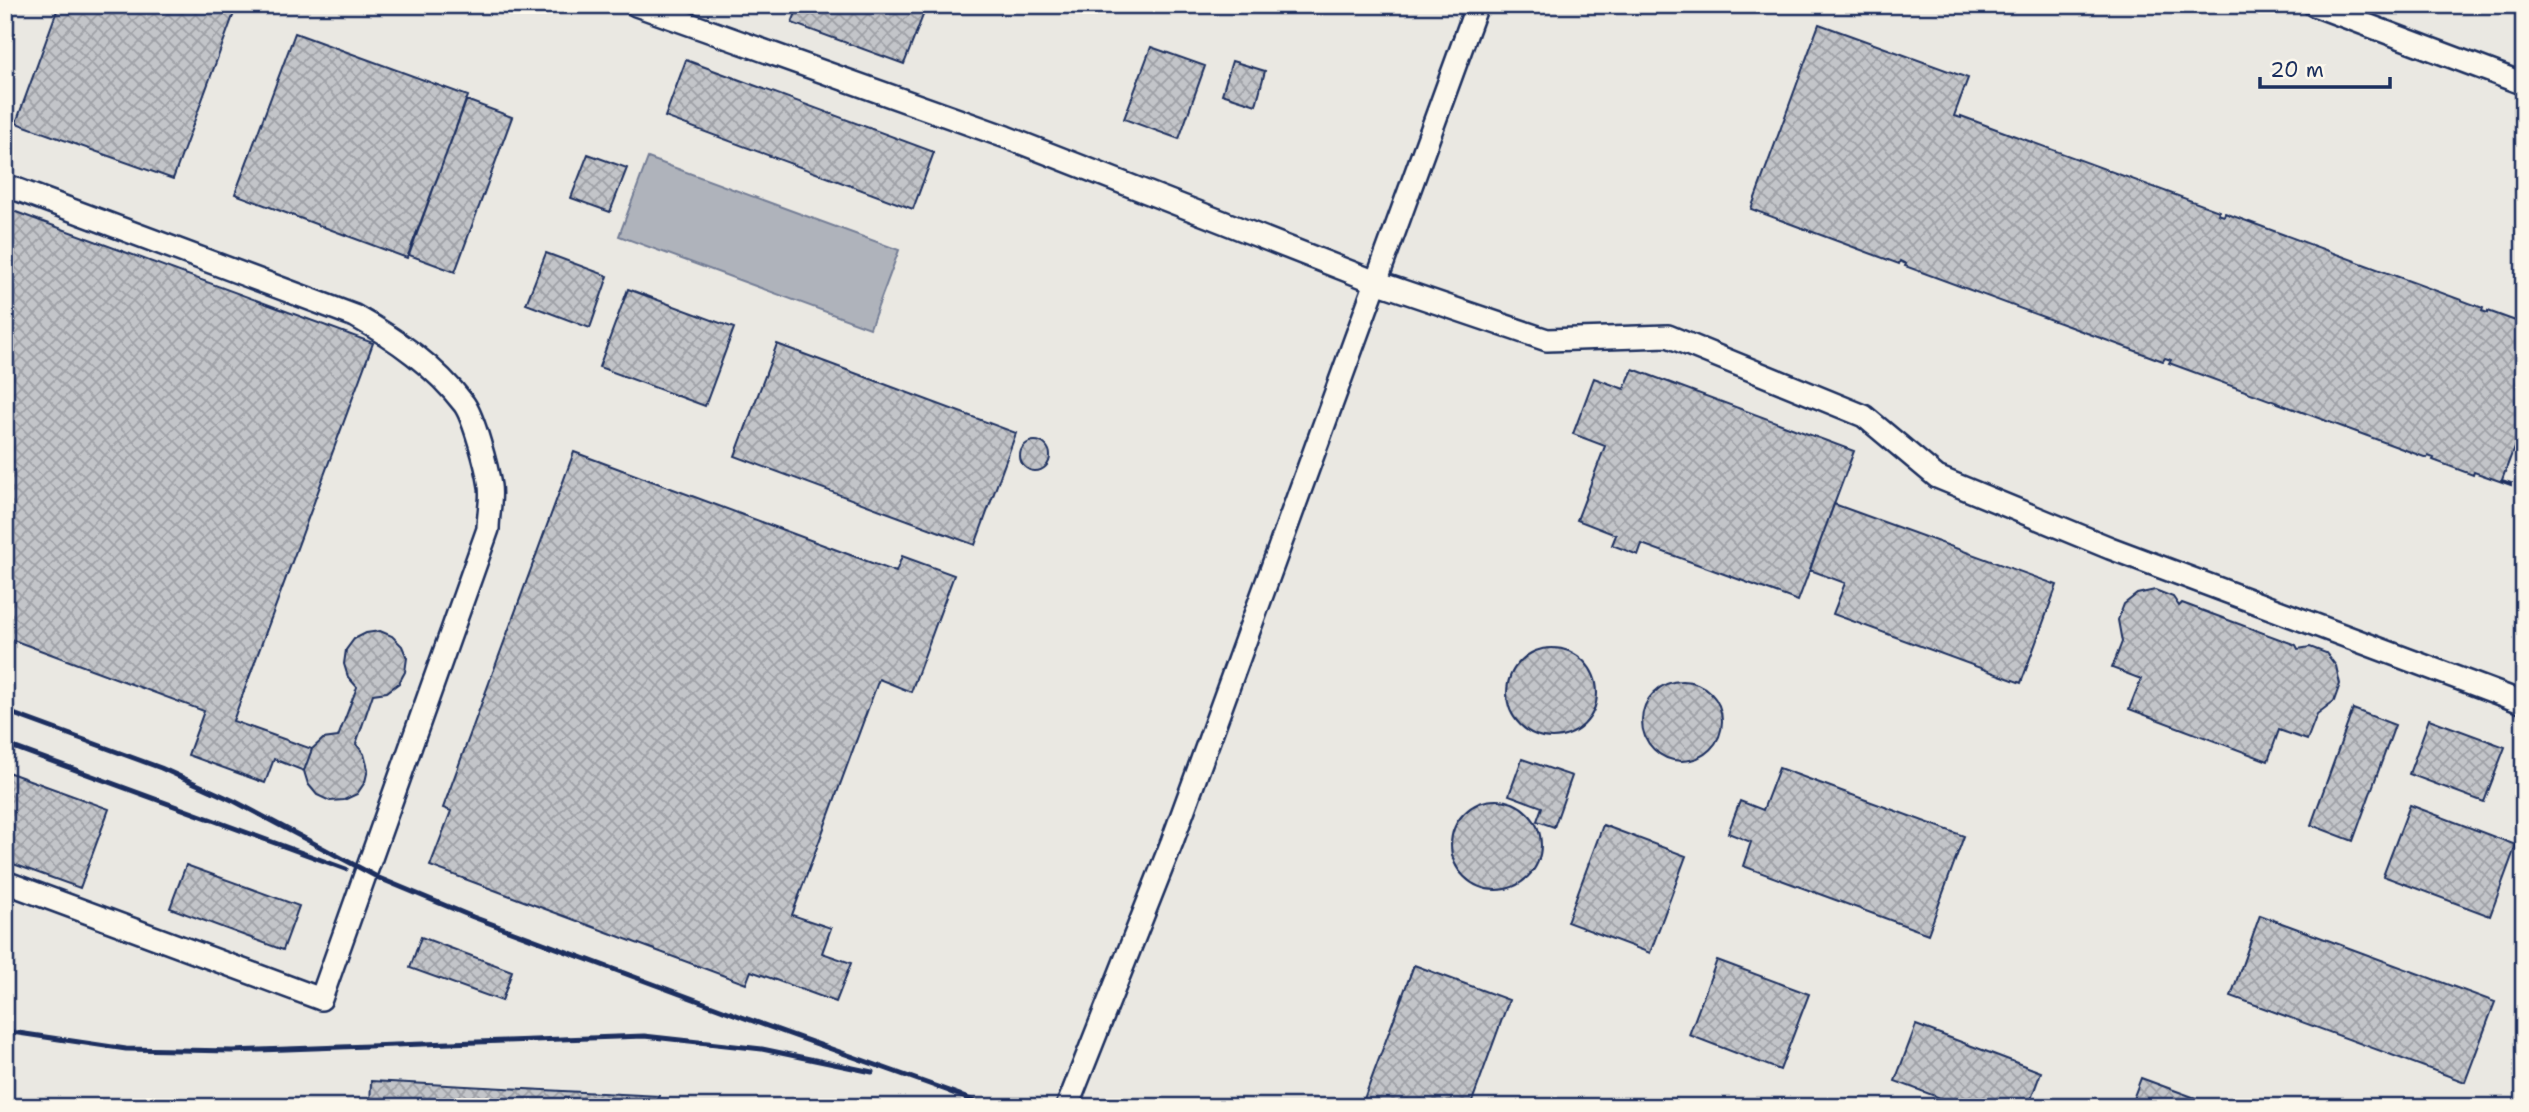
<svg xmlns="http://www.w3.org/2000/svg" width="2529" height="1112" font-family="'Shantell Sans',sans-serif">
<defs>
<pattern id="building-cross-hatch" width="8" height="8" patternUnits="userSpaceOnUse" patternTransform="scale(1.75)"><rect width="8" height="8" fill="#c3c5c9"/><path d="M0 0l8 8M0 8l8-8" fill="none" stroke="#9ea0a6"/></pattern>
</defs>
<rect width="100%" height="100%" fill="#fbf7ec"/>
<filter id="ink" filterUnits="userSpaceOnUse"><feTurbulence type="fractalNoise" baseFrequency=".0143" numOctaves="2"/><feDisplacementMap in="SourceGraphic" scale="14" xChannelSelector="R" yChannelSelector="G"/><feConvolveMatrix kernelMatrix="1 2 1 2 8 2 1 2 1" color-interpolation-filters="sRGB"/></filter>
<g filter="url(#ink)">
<path fill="#eae8e2" d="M 5,5 L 2524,5 L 2524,1107 L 5,1107 Z"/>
<path fill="#afb3bb" stroke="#747e96" stroke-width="2" d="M 648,158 L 899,250 L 870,328 L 619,236 Z"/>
<path fill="url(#building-cross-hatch)" stroke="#1b2f5e" stroke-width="2" d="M 59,5 L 237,5 L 173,179 L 16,123 Z
M 799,5 L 927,5 L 904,64 L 792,23 Z
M 1819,24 L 1968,78 L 1954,116 L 1961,118 L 1961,116 L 2219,211 L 2218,214 L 2224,216 L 2225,213 L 2483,308 L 2482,311 L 2488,313 L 2488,311 L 2524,324 L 2524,421 L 2502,480 L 2511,483 L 2511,485 L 2474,472 L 2473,475 L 2433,460 L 2434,458 L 2428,456 L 2427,458 L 2169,363 L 2171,360 L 2165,358 L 2163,361 L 1905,266 L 1906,264 L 1900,261 L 1899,264 L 1751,209 Z
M 295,33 L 468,96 L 407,258 L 235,194 Z
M 1151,47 L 1205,66 L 1179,139 L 1124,119 Z
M 686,60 L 934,152 L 913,209 L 665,117 Z
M 1232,61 L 1265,71 L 1256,105 L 1222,94 Z
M 466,100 L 512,117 L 455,272 L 409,255 Z
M 588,154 L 627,168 L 610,212 L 571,198 Z
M 5,208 L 373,343 L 233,721 L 312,749 L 304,771 L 274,759 L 265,783 L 188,755 L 204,711 L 5,637 Z
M 546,253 L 608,276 L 590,328 L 526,304 Z
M 628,289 L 734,328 L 705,406 L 599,367 Z
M 777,344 L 1016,433 L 975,545 L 735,456 Z
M 1633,369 L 1854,451 L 1798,601 L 1642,544 L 1638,555 L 1612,545 L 1616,535 L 1577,520 L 1605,446 L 1573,434 L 1594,378 L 1624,389 Z
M1020 456a15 15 0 1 1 30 0a15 15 0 1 1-30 0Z
M 574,452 L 896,572 L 902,556 L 954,575 L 911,692 L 879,679 L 792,915 L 831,928 L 822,953 L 851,963 L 836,1002 L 751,971 L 746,984 L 430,866 L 451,811 L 443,808 Z
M 1834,504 L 2057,585 L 2021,683 L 1833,614 L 1845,583 L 1810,570 Z
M 2155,590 L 2173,597 L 2179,606 L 2182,603 L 2296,645 L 2298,649 L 2310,647 L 2326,653 L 2336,666 L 2340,684 L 2334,701 L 2317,714 L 2307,740 L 2279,730 L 2268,761 L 2129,709 L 2141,679 L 2112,668 L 2122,642 L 2118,620 L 2124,604 L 2137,594 Z
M 380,631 L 392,636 L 402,646 L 407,658 L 405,672 L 399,683 L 387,692 L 373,694 L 356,744 L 364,754 L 368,769 L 365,782 L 357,794 L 344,800 L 330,801 L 317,795 L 308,784 L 304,771 L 312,749 L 323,739 L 338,737 L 357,687 L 348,677 L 344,664 L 346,650 L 354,639 L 366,633 Z
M1507 693a45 45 0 1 1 90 0a45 45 0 1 1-90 0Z
M1642 721a40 40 0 1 1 80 0a40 40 0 1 1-80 0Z
M 2353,709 L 2395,725 L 2353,841 L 2311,825 Z
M 2429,719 L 2505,747 L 2484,802 L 2409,774 Z
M 1522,759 L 1572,776 L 1554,827 L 1537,821 L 1542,807 L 1509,795 Z
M 1779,768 L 1964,836 L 1928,934 L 1743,866 L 1751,842 L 1728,833 L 1740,801 L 1763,810 Z
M 5,771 L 109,809 L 80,888 L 5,861 Z
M1451 845a45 45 0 1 1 90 0a45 45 0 1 1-90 0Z
M 2410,805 L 2516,845 L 2490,916 L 2383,876 Z
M 1603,825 L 1686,856 L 1650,953 L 1567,922 Z
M 186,865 L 299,906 L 283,950 L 170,908 Z
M 2260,915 L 2495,1002 L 2465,1082 L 2231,996 Z
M 421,937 L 512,971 L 502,1001 L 410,968 Z
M 1717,960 L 1809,994 L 1780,1070 L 1689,1035 Z
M 1414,965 L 1509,1000 L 1470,1107 L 1361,1107 Z
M 1916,1025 L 2041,1072 L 2028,1107 L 1964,1107 L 1895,1081 Z
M 2141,1078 L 2220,1107 L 2130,1107 Z
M 371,1081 L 659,1096 L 659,1107 L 370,1107 Z"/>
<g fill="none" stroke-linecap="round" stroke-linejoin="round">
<g stroke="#1b2f5e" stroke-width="26">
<path id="lane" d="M 636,5 L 1006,137 L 1376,282 L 1547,340 L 1668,336 L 1864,416 L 1937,477 L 2110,548 L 2524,703
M 2314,5 L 2524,84
M 5,185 L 355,316 C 396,339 435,366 464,404 C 474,418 487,467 490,486 C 492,499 488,515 488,529 L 321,999 L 5,882
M 1067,1107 L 1172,842 L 1477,5"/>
</g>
<use href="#lane" stroke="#fbf7ec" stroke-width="21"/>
<path stroke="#1b2f5e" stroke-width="5" d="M 11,713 L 161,768 L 234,801 L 379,878 L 473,917 L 742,1017 L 960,1095
M 5,744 L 346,869
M 5,1031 L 126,1049 L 232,1051 L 644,1036 L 762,1049 L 872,1072
M 950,1092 L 990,1107"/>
</g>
</g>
<rect width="2529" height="1112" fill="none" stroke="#fbf7ec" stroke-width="28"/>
<rect x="14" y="14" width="2501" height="1084" fill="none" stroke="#1b2f5e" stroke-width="2.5" filter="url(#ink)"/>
<path d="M2260 77v10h130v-10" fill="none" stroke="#1b2f5e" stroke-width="3.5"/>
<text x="2270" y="77" font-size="21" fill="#1b2f5e" stroke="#fbf7ec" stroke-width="5" paint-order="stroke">20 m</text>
</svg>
